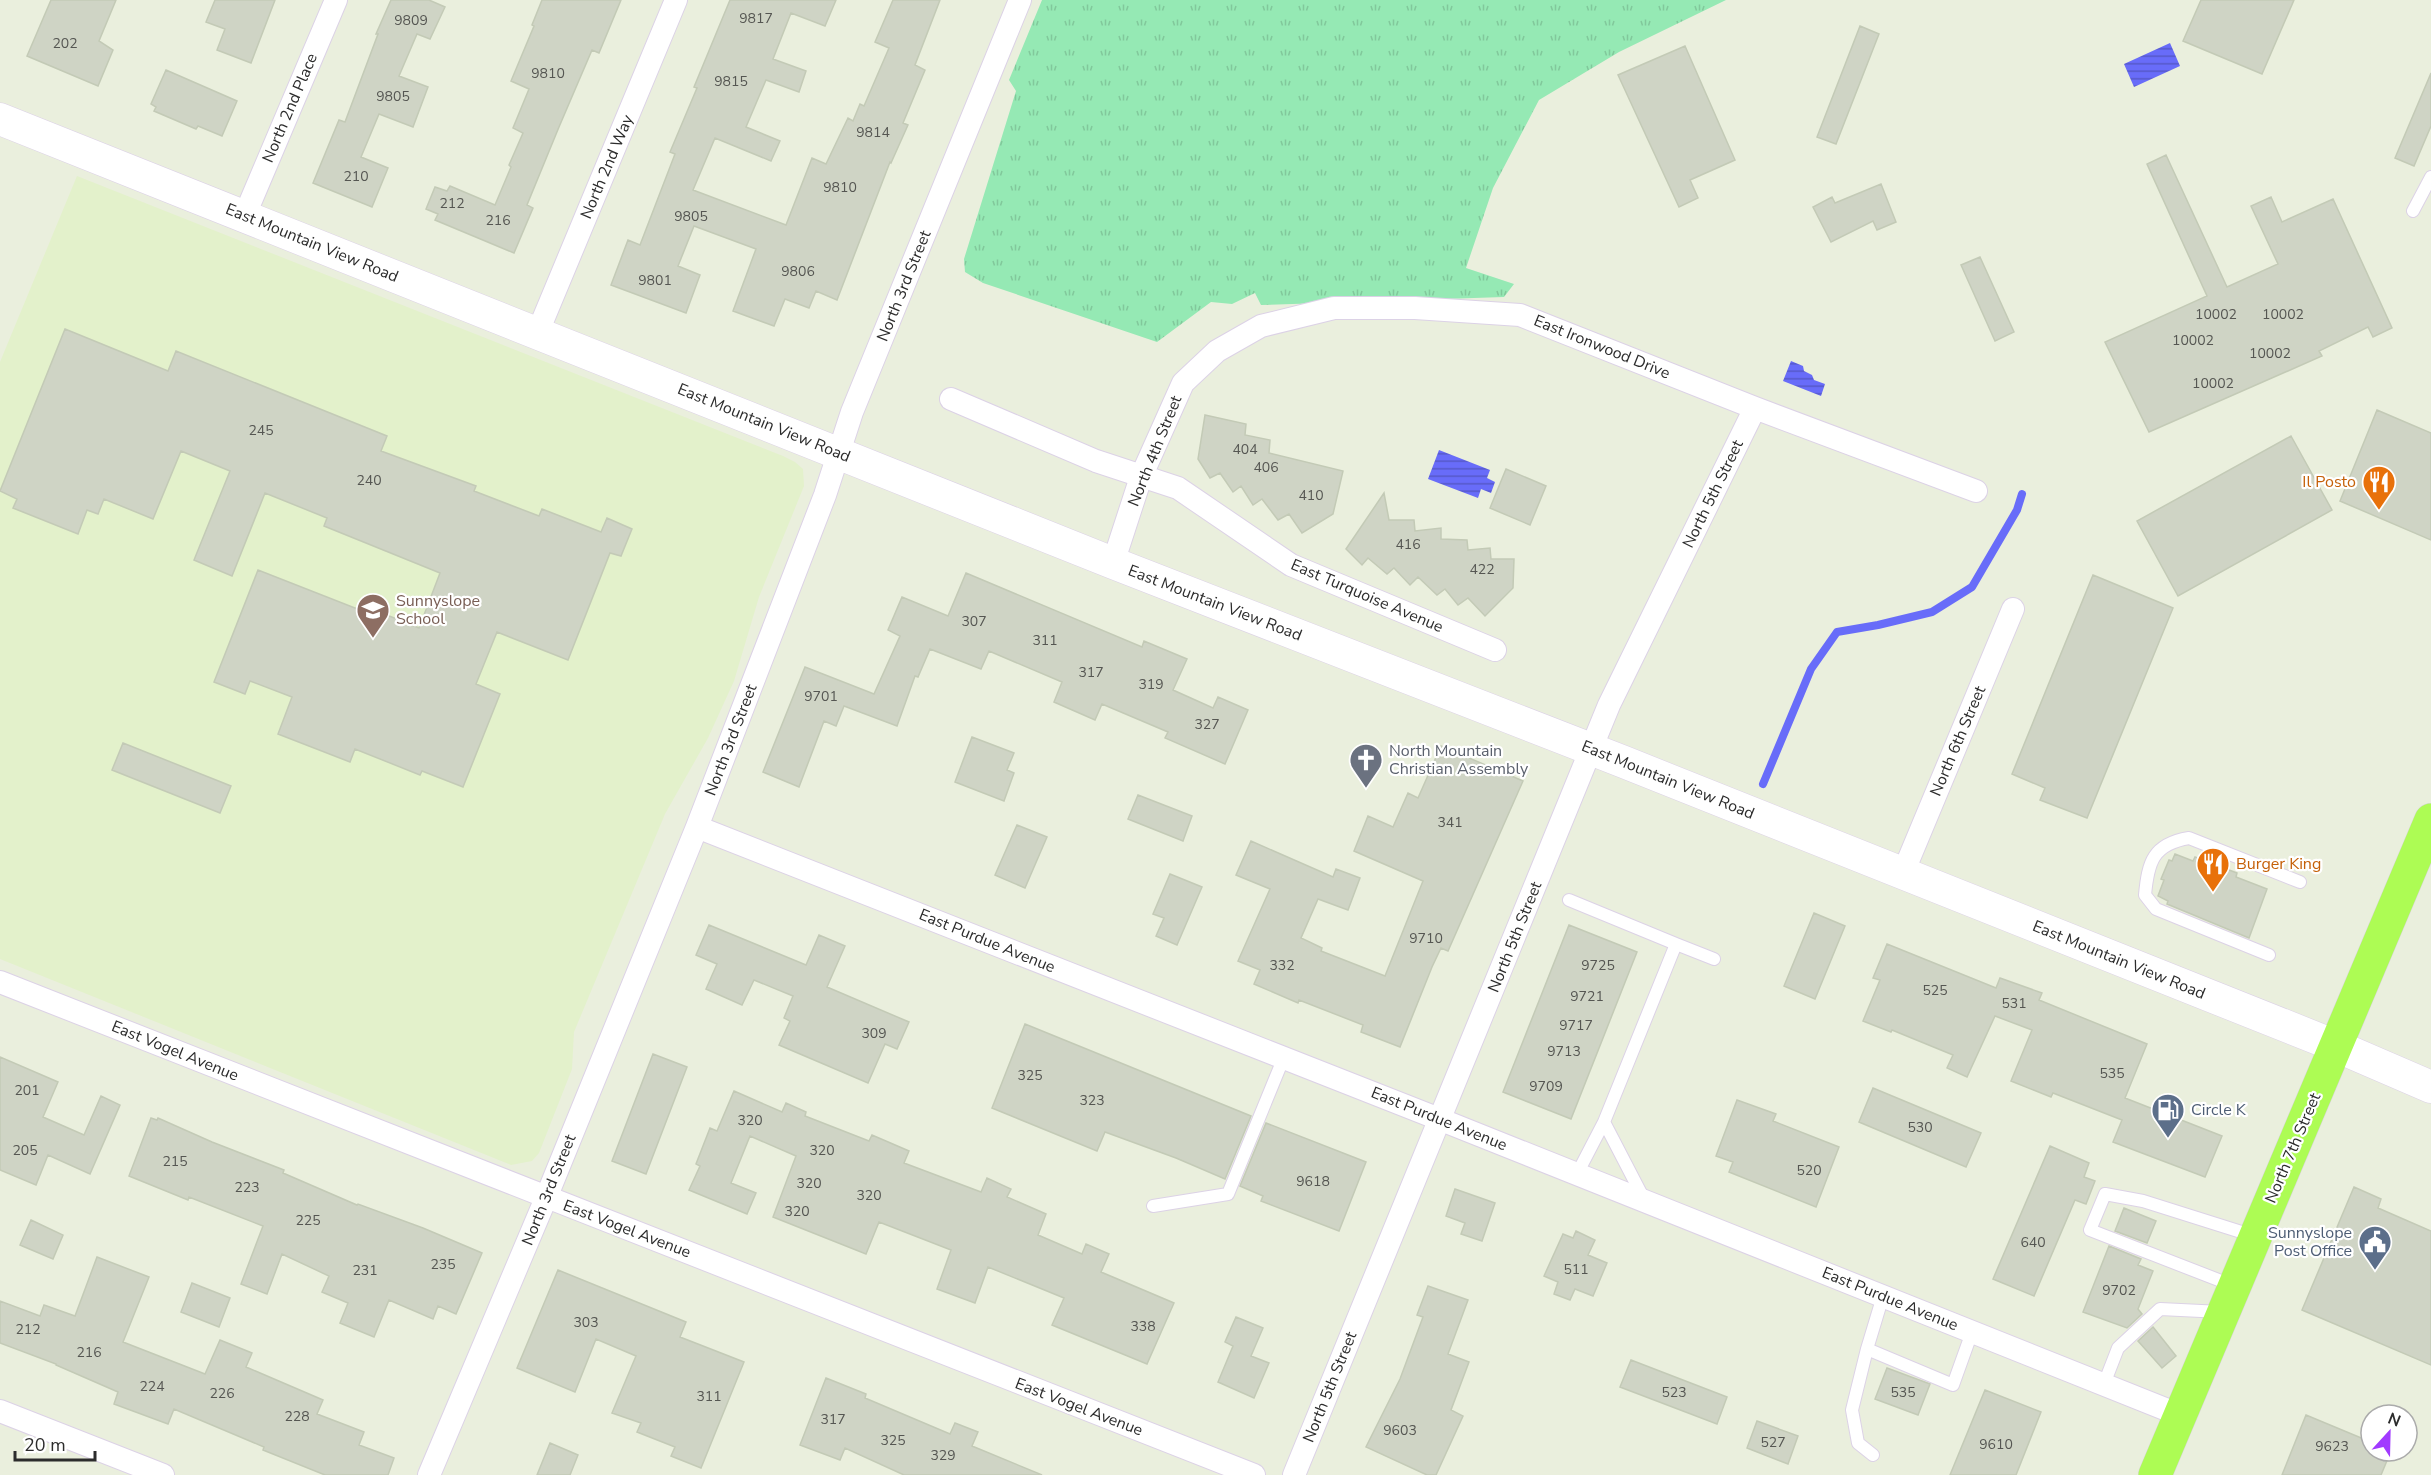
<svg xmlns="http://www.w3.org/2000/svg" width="2431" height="1475" font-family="'Nunito Sans',sans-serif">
<defs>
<pattern id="grass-tufts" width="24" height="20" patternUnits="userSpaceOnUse" patternTransform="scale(1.5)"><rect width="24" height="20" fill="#95e9b4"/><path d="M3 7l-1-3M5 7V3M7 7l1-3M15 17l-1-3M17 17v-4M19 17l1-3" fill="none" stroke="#81c89b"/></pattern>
<pattern id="water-rules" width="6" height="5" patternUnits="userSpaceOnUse" patternTransform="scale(1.5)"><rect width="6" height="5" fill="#686cf9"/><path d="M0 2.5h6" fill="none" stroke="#5659ca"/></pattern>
</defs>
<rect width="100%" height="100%" fill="#eaefdd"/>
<path fill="#e3f1cb" d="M 77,176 L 783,456 L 795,462 L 803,469 L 804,486 L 759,597 L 734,681 L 708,738 L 665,814 L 574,1032 L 572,1069 L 539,1153 L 532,1161 L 511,1165 L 0,959 L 0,362 Z"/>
<path fill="url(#grass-tufts)" d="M 1042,0 L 1726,0 L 1619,52 L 1539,100 L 1493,188 L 1466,268 L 1514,284 L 1504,297 L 1261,305 L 1255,293 L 1232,304 L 1211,302 L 1157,342 L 983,283 L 965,272 L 964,259 L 1016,91 L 1009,80 Z"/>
<path fill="url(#water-rules)" d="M 2170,43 L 2180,66 L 2134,87 L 2124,64 Z
M 1791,361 L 1803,366 L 1804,371 L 1812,375 L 1814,380 L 1825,384 L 1821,396 L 1783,381 Z
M 1439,450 L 1490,470 L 1487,478 L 1495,482 L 1491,493 L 1481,489 L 1478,498 L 1428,479 Z"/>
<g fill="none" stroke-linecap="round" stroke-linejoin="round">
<path stroke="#686cf9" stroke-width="8" d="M 1763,784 L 1811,669 L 1837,632 L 1878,625 L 1932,612 L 1972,587 L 2017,510 L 2022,494"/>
</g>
<path fill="#cfd4c5" stroke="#c3cab6" stroke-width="1.5" d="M 51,0 L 116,0 L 99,41 L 113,50 L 98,86 L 27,56 Z
M 215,0 L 275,0 L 251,63 L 217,50 L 225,29 L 206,22 Z
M 391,0 L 429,0 L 445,7 L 430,39 L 417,34 L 399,76 L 428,87 L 413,127 L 379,114 L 361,157 L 388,168 L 372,207 L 313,183 L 339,120 L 345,122 L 378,34 L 376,34 Z
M 542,0 L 621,0 L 599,53 L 592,50 L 559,127 L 527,205 L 533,208 L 514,253 L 435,220 L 438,214 L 426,209 L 435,187 L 447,191 L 450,186 L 495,205 L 511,167 L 509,165 L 523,133 L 513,128 L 529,89 L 511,81 L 534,26 L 532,25 Z
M 730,0 L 836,0 L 825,26 L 791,13 L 773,59 L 806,71 L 799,92 L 766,80 L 746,127 L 780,141 L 771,161 L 715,138 L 693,190 L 786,225 L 812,158 L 826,164 L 848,118 L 853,121 L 860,104 L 864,106 L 889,48 L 875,42 L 893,0 L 940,0 L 915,65 L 925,70 L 903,123 L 908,125 L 891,163 L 890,162 L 837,300 L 816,291 L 809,308 L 785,299 L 774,326 L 733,311 L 756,249 L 694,226 L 678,266 L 700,275 L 686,313 L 611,285 L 628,240 L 640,245 L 675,154 L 670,152 L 697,88 L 694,87 Z
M 2201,0 L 2294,0 L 2262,74 L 2183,41 Z
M 1860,26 L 1879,34 L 1836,144 L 1817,137 Z
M 1685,46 L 1735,160 L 1690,180 L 1698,198 L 1679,207 L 1618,75 Z
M 166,70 L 237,101 L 222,136 L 198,126 L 196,129 L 154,111 L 156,107 L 151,104 Z
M 2431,73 L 2431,126 L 2414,166 L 2395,158 Z
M 2166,155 L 2227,287 L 2278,264 L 2251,206 L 2271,197 L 2282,222 L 2333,199 L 2392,328 L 2373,337 L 2368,327 L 2319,351 L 2322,356 L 2149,432 L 2105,342 L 2207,296 L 2147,164 Z
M 1881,184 L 1896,222 L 1877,230 L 1873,221 L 1831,242 L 1813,207 L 1832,197 L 1835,203 Z
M 1980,257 L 2014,332 L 1995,341 L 1961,265 Z
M 65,329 L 168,371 L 176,351 L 387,436 L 381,451 L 476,486 L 474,491 L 539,516 L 542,509 L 601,532 L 607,518 L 632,529 L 621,556 L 610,553 L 568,660 L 497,632 L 476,684 L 500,694 L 463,787 L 422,771 L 420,775 L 355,749 L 350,762 L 278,734 L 292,697 L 250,681 L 245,694 L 214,682 L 258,570 L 360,610 L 362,605 L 419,628 L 440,573 L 324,526 L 327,518 L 265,493 L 232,576 L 194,560 L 230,471 L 181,451 L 153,519 L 104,499 L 98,514 L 87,510 L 78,534 L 13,508 L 17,499 L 0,491 Z
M 2377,410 L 2431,433 L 2431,540 L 2340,501 Z
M 1205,415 L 1246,424 L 1245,435 L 1270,440 L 1269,453 L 1343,471 L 1333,514 L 1302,533 L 1289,514 L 1278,520 L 1262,499 L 1253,505 L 1241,486 L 1233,492 L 1220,473 L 1210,478 L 1198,459 Z
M 2291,436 L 2332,510 L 2178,596 L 2137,521 Z
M 1506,469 L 1546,486 L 1530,525 L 1490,508 Z
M 1384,493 L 1389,520 L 1414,520 L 1415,531 L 1441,528 L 1441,539 L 1467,540 L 1468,550 L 1490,548 L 1491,559 L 1514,559 L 1513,588 L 1485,616 L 1468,598 L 1458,605 L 1445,589 L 1437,595 L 1418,577 L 1410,585 L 1394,568 L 1387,574 L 1368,558 L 1362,565 L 1346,549 Z
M 966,573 L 1142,647 L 1144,641 L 1187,659 L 1173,690 L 1213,708 L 1218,697 L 1248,710 L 1225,764 L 1165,738 L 1168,732 L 1102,704 L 1095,720 L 1054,702 L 1062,682 L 989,651 L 981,669 L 930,649 L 918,677 L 915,676 L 897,726 L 844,706 L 836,726 L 824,721 L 799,787 L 763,772 L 805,667 L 874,694 L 900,636 L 888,630 L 902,597 L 948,616 Z
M 2093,575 L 2173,608 L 2087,818 L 2040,800 L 2045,788 L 2012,774 Z
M 972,737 L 1014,753 L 1007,770 L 1014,773 L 1004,801 L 955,782 Z
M 123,743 L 231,786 L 220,813 L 112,770 Z
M 1441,746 L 1523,781 L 1448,951 L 1441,948 L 1432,967 L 1400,1047 L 1361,1032 L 1363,1025 L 1299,1000 L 1298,1003 L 1254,984 L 1260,970 L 1238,961 L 1270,889 L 1236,875 L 1251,841 L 1333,877 L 1336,869 L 1360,878 L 1348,910 L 1318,899 L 1301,938 L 1322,948 L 1321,951 L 1385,976 L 1423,881 L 1354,851 L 1368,816 L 1393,827 L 1408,793 L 1418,798 Z
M 1138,795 L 1192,816 L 1183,841 L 1128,819 Z
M 1017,825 L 1047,837 L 1025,888 L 995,875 Z
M 2175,854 L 2193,861 L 2195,857 L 2237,873 L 2236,877 L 2267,889 L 2249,938 L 2167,904 L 2168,901 L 2158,896 L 2164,880 L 2161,879 L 2169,860 L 2172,861 Z
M 1170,874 L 1202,887 L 1177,945 L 1156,936 L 1164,918 L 1153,914 Z
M 1814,913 L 1845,926 L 1815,999 L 1784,986 Z
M 709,925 L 806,965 L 819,935 L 845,946 L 827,987 L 909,1022 L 897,1049 L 885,1044 L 868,1083 L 779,1045 L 790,1021 L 784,1018 L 793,996 L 754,980 L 742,1005 L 706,989 L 717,964 L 696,955 Z
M 1569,925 L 1637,952 L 1571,1119 L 1503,1092 Z
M 1887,944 L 1996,988 L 2000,978 L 2042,993 L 2039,1000 L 2147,1044 L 2125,1098 L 2222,1136 L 2205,1177 L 2113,1142 L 2122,1120 L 2053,1093 L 2051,1097 L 2011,1081 L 2032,1030 L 1995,1016 L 1967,1077 L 1947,1068 L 1953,1055 L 1892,1030 L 1891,1032 L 1863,1021 L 1880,980 L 1873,978 Z
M 1025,1024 L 1251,1116 L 1225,1179 L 1176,1158 L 1105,1132 L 1097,1151 L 992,1108 Z
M 653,1054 L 687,1067 L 646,1174 L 612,1161 Z
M 0,1057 L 58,1082 L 43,1117 L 84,1135 L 101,1096 L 120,1105 L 90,1174 L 48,1155 L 36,1185 L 0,1170 Z
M 1873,1088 L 1981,1133 L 1966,1167 L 1859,1122 Z
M 734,1091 L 782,1112 L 786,1103 L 806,1112 L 805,1116 L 869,1141 L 872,1135 L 909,1151 L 904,1163 L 981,1192 L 987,1178 L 1011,1189 L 1007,1197 L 1046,1214 L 1038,1235 L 1082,1254 L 1086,1244 L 1109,1254 L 1101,1272 L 1174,1303 L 1147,1364 L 1052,1325 L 1064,1298 L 988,1267 L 975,1303 L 937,1289 L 951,1250 L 879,1222 L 866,1254 L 773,1217 L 796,1156 L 750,1136 L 731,1183 L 756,1193 L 747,1214 L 689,1190 L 700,1166 L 696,1164 L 710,1128 L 717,1131 Z
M 1737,1100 L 1776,1114 L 1773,1121 L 1839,1147 L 1816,1207 L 1729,1172 L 1733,1162 L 1716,1156 Z
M 151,1118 L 157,1120 L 158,1118 L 212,1142 L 284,1170 L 283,1173 L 357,1205 L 358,1204 L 423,1228 L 482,1253 L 456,1314 L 438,1306 L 433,1319 L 389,1300 L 374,1337 L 340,1323 L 348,1303 L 322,1292 L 329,1276 L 282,1254 L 267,1294 L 241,1284 L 263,1226 L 189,1197 L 188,1200 L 129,1176 Z
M 1266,1123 L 1366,1162 L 1339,1231 L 1261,1201 L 1263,1196 L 1240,1186 Z
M 2050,1146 L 2089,1163 L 2084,1177 L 2095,1181 L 2086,1204 L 2075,1200 L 2034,1296 L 1993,1279 Z
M 2354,1187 L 2381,1199 L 2378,1208 L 2431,1231 L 2431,1365 L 2302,1310 Z
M 1455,1189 L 1495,1203 L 1482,1241 L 1461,1234 L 1465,1223 L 1446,1216 Z
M 2124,1208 L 2156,1221 L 2147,1243 L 2115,1231 Z
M 31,1220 L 63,1235 L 53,1259 L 20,1245 Z
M 1576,1231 L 1595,1240 L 1588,1255 L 1607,1263 L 1593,1296 L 1575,1289 L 1570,1300 L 1554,1294 L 1558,1282 L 1544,1276 L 1563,1234 L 1573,1238 Z
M 2109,1246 L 2141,1259 L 2138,1265 L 2153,1271 L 2138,1309 L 2142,1314 L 2127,1328 L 2083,1312 Z
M 97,1257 L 149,1277 L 123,1342 L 205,1374 L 220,1340 L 252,1353 L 246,1367 L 323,1400 L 317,1414 L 364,1432 L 359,1445 L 394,1458 L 388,1475 L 325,1475 L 263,1450 L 264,1447 L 174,1409 L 168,1424 L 114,1404 L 118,1392 L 56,1365 L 56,1364 L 0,1343 L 0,1301 L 40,1316 L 44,1305 L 75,1316 Z
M 558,1270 L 686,1322 L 680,1337 L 744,1362 L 701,1468 L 671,1456 L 675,1447 L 637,1432 L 641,1423 L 612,1413 L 636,1356 L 596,1339 L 575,1392 L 517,1368 Z
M 192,1283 L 230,1298 L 219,1327 L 181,1312 Z
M 1428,1286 L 1468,1300 L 1448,1354 L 1469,1362 L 1451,1410 L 1463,1416 L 1436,1475 L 1427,1475 L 1366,1447 L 1400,1379 L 1423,1317 L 1417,1315 Z
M 1236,1317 L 1263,1328 L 1251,1356 L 1269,1363 L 1254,1398 L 1218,1382 L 1233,1346 L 1225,1342 Z
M 2153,1327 L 2176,1356 L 2162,1368 L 2138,1341 Z
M 1631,1360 L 1727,1397 L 1717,1424 L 1620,1387 Z
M 1887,1368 L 1930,1384 L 1918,1415 L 1875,1399 Z
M 826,1378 L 866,1394 L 865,1398 L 950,1434 L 955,1423 L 978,1432 L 972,1446 L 1042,1475 L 904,1475 L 845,1448 L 840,1460 L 800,1445 Z
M 1985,1390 L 2041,1412 L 2016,1475 L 1950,1475 Z
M 2306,1415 L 2371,1442 L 2371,1451 L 2391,1451 L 2381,1475 L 2282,1475 Z
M 1757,1421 L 1798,1436 L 1788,1464 L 1747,1448 Z
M 550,1443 L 578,1455 L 570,1475 L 537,1475 Z"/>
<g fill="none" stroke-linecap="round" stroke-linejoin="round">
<g stroke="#dcd2e6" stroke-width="14">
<path id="lane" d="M 2413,211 L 2431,177
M 1569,900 L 1676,944
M 2269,955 L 2156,909 L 2145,895 C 2148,862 2153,844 2189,838 L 2300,882
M 1604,1122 L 1645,1201
M 1577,1174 L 1604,1122 L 1676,944 L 1714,959
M 1153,1206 L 1228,1194 L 1284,1057
M 2234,1286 L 2090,1230 L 2105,1194 L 2143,1201 L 2254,1236
M 1883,1296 L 1867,1349 L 1953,1385 L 1972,1332
M 1867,1349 L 1852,1410 L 1858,1443 L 1873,1455
M 2104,1384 L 2118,1348 L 2160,1309 L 2222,1312"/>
</g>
<g stroke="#dcd2e6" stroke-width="24">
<path id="street" d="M 244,217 L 336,0
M 537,334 L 676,0
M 951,399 L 1096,461 L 1178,488 L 1291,565 L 1495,650
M 1113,563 L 1141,477 L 1183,383 L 1217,351 L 1261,326 L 1334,308 L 1415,308 L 1520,315 L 1755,408 L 1976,491
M 697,827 L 1439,1119 L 2180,1415
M 1903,873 L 2013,609
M 0,982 L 1254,1475
M 0,1411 L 163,1475
M 429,1475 L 546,1198 L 697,827 L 825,495 L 852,412 L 1020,0
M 1294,1475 L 1609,705 L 1755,408"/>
</g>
<g stroke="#dcd2e6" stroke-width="33">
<path id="secondary" d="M 0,119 L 1113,563 L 1624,762 L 2336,1046 L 2431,1087"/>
</g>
<g stroke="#d5d5d5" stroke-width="34">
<path id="primary" d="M 2155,1475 L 2431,820"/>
</g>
<use href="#lane" stroke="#fff" stroke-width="12"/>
<use href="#street" stroke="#fff" stroke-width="22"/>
<use href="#secondary" stroke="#fff" stroke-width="32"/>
<use href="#primary" stroke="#adfc54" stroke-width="33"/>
</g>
<defs>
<g id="restaurant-pin" transform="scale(1.725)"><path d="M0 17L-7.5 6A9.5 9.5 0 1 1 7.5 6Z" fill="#e8710a" stroke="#fff"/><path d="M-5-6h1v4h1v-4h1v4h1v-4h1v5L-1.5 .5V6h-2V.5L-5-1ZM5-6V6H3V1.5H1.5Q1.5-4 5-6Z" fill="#fff"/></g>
<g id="school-pin" transform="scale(1.725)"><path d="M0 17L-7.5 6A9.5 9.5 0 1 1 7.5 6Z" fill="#8d6e63" stroke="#fff"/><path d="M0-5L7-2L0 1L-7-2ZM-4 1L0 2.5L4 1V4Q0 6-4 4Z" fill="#fff"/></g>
<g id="church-pin" transform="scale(1.725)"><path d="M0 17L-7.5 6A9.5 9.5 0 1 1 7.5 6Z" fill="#6b7280" stroke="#fff"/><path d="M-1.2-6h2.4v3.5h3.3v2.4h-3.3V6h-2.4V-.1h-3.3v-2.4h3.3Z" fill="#fff"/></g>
<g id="fuel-pin" transform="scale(1.725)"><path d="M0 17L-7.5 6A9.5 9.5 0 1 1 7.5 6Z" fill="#5c6f8a" stroke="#fff"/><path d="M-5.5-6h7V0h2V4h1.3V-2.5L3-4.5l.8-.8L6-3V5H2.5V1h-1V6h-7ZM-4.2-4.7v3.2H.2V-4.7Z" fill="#fff"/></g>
<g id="civic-pin" transform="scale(1.725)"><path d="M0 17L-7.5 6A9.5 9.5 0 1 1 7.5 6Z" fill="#5c6f8a" stroke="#fff"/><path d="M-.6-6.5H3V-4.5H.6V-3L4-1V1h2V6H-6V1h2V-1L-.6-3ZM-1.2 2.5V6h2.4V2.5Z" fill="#fff"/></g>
</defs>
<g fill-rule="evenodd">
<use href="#restaurant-pin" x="2379" y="482"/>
<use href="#school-pin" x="373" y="610"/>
<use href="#church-pin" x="1366" y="760"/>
<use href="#restaurant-pin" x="2213" y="864"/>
<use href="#fuel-pin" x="2168" y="1110"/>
<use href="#civic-pin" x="2375" y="1242"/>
</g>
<g text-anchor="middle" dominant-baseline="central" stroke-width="4.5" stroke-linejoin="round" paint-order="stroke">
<g font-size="14" fill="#555652">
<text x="756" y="18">9817</text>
<text x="411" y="20">9809</text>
<text x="65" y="43">202</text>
<text x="548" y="73">9810</text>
<text x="731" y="81">9815</text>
<text x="393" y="96">9805</text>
<text x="873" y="132">9814</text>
<text x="356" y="176">210</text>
<text x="840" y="187">9810</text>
<text x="452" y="203">212</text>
<text x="691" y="216">9805</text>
<text x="498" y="220">216</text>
<text x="798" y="271">9806</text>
<text x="655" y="280">9801</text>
<text x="2216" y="314">10002</text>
<text x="2283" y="314">10002</text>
<text x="2193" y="340">10002</text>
<text x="2270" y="353">10002</text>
<text x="2213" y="383">10002</text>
<text x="261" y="430">245</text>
<text x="1245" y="449">404</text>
<text x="1266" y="467">406</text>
<text x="369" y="480">240</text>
<text x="1311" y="495">410</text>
<text x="1408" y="544">416</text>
<text x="1482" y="569">422</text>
<text x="974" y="621">307</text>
<text x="1045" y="640">311</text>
<text x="1091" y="672">317</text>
<text x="1151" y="684">319</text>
<text x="821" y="696">9701</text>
<text x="1207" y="724">327</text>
<text x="1450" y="822">341</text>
<text x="1426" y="938">9710</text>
<text x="1282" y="965">332</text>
<text x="1598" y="965">9725</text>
<text x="1935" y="990">525</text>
<text x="1587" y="996">9721</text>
<text x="2014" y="1003">531</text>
<text x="1576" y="1025">9717</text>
<text x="874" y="1033">309</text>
<text x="1564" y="1051">9713</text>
<text x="2112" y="1073">535</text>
<text x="1030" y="1075">325</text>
<text x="1546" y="1086">9709</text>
<text x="27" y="1090">201</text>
<text x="1092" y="1100">323</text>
<text x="750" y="1120">320</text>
<text x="1920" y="1127">530</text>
<text x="25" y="1150">205</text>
<text x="822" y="1150">320</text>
<text x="175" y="1161">215</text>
<text x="1809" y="1170">520</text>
<text x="1313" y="1181">9618</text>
<text x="809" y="1183">320</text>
<text x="247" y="1187">223</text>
<text x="869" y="1195">320</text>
<text x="797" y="1211">320</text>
<text x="308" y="1220">225</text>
<text x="2033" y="1242">640</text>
<text x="443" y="1264">235</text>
<text x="1576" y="1269">511</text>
<text x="365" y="1270">231</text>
<text x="2119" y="1290">9702</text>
<text x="586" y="1322">303</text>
<text x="1143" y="1326">338</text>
<text x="28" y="1329">212</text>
<text x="89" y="1352">216</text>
<text x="152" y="1386">224</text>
<text x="1674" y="1392">523</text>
<text x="1903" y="1392">535</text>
<text x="222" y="1393">226</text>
<text x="709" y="1396">311</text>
<text x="297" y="1416">228</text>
<text x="833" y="1419">317</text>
<text x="1400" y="1430">9603</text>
<text x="893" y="1440">325</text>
<text x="1773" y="1442">527</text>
<text x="1996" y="1444">9610</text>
<text x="2332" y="1446">9623</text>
<text x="943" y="1455">329</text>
</g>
<g font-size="16" fill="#2c2c2c" stroke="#fff">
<text transform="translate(290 108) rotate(-67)">North 2nd Place</text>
<text transform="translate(607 167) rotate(-67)">North 2nd Way</text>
<text transform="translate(312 243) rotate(22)">East Mountain View Road</text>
<text transform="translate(904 286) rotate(-68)">North 3rd Street</text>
<text transform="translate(1602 347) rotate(22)">East Ironwood Drive</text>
<text transform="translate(764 423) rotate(22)">East Mountain View Road</text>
<text transform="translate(1155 451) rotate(-68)">North 4th Street</text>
<text transform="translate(1713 494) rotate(-64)">North 5th Street</text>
<text transform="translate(1367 596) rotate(23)">East Turquoise Avenue</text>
<text transform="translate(1215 603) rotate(21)">East Mountain View Road</text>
<text transform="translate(731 740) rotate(-69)">North 3rd Street</text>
<text transform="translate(1958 741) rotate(-67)">North 6th Street</text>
<text transform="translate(1668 780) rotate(22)">East Mountain View Road</text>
<text transform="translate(1515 937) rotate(-68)">North 5th Street</text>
<text transform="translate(987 941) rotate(22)">East Purdue Avenue</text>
<text transform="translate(2119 960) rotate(22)">East Mountain View Road</text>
<text transform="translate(175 1051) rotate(22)">East Vogel Avenue</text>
<text transform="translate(1439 1119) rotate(22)">East Purdue Avenue</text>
<text transform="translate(2293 1148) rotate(-67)">North 7th Street</text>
<text transform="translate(549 1190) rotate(-68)">North 3rd Street</text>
<text transform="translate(627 1229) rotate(21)">East Vogel Avenue</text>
<text transform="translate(1890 1299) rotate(22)">East Purdue Avenue</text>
<text transform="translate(1330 1387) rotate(-68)">North 5th Street</text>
<text transform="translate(1079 1407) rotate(21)">East Vogel Avenue</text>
</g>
<g font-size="16" fill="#c56008" stroke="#fff" text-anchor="end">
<text x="2356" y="482">Il Posto</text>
<text x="2236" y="864" text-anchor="start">Burger King</text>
</g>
<g font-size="16" fill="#785e54" stroke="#fff" text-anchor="start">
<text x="396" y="601">Sunnyslope<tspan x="396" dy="18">School</tspan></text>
</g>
<g font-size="16" fill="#5b616d" stroke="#fff" text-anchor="start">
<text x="1389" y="751">North Mountain<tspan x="1389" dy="18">Christian Assembly</tspan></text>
</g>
<g font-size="16" fill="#4e5e75" stroke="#fff" text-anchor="start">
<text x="2191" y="1110">Circle K</text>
<text x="2352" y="1233" text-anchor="end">Sunnyslope<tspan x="2352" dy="18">Post Office</tspan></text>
</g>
</g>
<g transform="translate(2389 1433) rotate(22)"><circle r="28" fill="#ffffff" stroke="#ababab" stroke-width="1.5"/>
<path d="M0-4.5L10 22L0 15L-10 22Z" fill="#a13aff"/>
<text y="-9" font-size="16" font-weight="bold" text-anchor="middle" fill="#2c2c2c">N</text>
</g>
<path d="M15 1451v9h80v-9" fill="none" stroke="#2c2c2c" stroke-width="3"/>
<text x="24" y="1451" font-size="18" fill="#2c2c2c" stroke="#ffffff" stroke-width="4.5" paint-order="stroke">20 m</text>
</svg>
